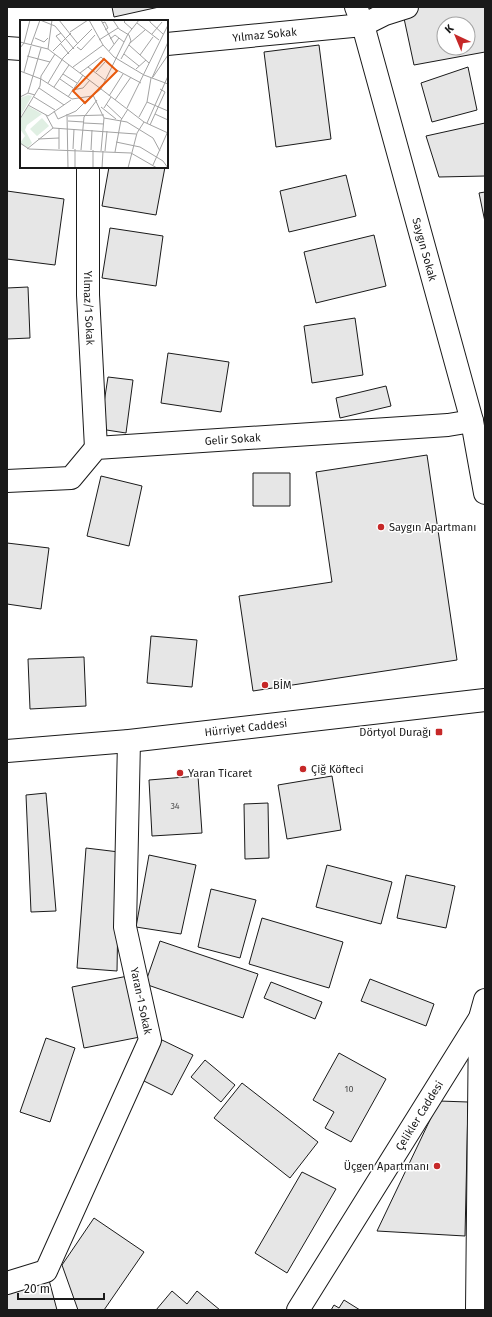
<svg xmlns="http://www.w3.org/2000/svg" width="492" height="1317" font-family="'Fira Sans',sans-serif">
<rect width="100%" height="100%" fill="#fff"/>
<path fill="#e6e6e6" stroke="#1a1a1a" fill-rule="evenodd" d="M 112,7 L 159,7 L 114,17 Z
M 407,7 L 485,7 L 485,52 L 414,65 L 402,9 ZM 444,24 L 468,24 L 468,48 L 444,48 Z
M 319,45 L 331,139 L 276,147 L 264,52 Z
M 468,67 L 477,110 L 432,122 L 421,83 Z
M 485,123 L 485,176 L 439,177 L 426,136 Z
M 109,167 L 165,167 L 156,215 L 102,206 Z
M 346,175 L 356,216 L 289,232 L 280,191 Z
M 7,191 L 64,199 L 55,265 L 7,259 Z
M 485,192 L 485,222 L 479,193 Z
M 110,228 L 163,236 L 156,286 L 102,278 Z
M 374,235 L 386,286 L 316,303 L 304,252 Z
M 28,287 L 30,338 L 7,339 L 7,288 Z
M 355,318 L 363,375 L 312,383 L 304,326 Z
M 168,353 L 229,362 L 221,412 L 161,403 Z
M 108,377 L 133,380 L 126,433 L 100,429 Z
M 386,386 L 391,406 L 340,418 L 336,398 Z
M 427,455 L 457,660 L 253,691 L 239,596 L 332,582 L 316,472 Z
M 253,473 L 290,473 L 290,506 L 253,506 Z
M 101,476 L 142,486 L 129,546 L 87,536 Z
M 7,543 L 49,548 L 41,609 L 7,604 Z
M 151,636 L 197,640 L 192,687 L 147,683 Z
M 84,657 L 86,706 L 30,709 L 28,659 Z
M 198,776 L 202,833 L 152,836 L 149,780 Z
M 332,776 L 341,830 L 287,839 L 278,785 Z
M 46,793 L 56,911 L 31,912 L 26,795 Z
M 268,803 L 269,858 L 245,859 L 244,804 Z
M 86,848 L 119,852 L 117,971 L 77,968 Z
M 149,855 L 196,865 L 181,934 L 136,927 Z
M 327,865 L 392,882 L 381,924 L 316,907 Z
M 406,875 L 455,886 L 446,928 L 397,918 Z
M 211,889 L 256,900 L 240,958 L 198,947 Z
M 262,918 L 343,942 L 329,988 L 249,964 Z
M 160,941 L 258,974 L 243,1018 L 145,984 Z
M 133,975 L 145,1036 L 84,1048 L 72,987 Z
M 370,979 L 434,1004 L 426,1026 L 361,1001 Z
M 271,982 L 322,1002 L 315,1019 L 264,998 Z
M 46,1038 L 75,1048 L 50,1122 L 20,1112 Z
M 162,1040 L 193,1055 L 172,1095 L 142,1080 Z
M 339,1053 L 386,1079 L 351,1142 L 325,1128 L 334,1112 L 313,1100 Z
M 205,1060 L 235,1085 L 221,1102 L 191,1077 Z
M 242,1083 L 318,1142 L 290,1178 L 214,1118 Z
M 439,1101 L 468,1102 L 465,1236 L 377,1231 Z
M 302,1172 L 336,1189 L 287,1273 L 255,1253 Z
M 94,1218 L 144,1252 L 104,1310 L 78,1310 L 62,1265 Z
M 49,1280 L 57,1310 L 7,1310 L 7,1292 Z
M 172,1291 L 187,1304 L 197,1291 L 220,1310 L 156,1310 Z
M 344,1300 L 360,1310 L 331,1310 L 334,1305 L 339,1308 Z"/>
<g fill="none" stroke-linecap="round" stroke-linejoin="round">
<g stroke="#1a1a1a" stroke-width="24">
<g id="minor">
<path id="s1" d="M 167,44 L 363,25 L 385,14 L 407,7"/>
<path d="M 7,48 L 21,49"/>
<path id="s2" d="M 88,167 L 88,295 L 96,448"/>
<path id="s3" d="M 7,481 L 71,478 L 96,448 L 448,425 L 472,421"/>
<path d="M 7,1283 L 46,1271 L 150,1040 L 125,927 L 129,741"/>
<path id="s4" d="M 298,1310 L 480,1018 L 485,1000"/>
<path d="M 477,1310 L 480,1018"/>
</g>
</g>
<g stroke="#1a1a1a" stroke-width="24">
<g id="major">
<path id="s5" d="M 356,7 L 363,25 L 472,421 L 485,493"/>
<path id="s6" d="M 7,751 L 129,741 L 485,700"/>
</g>
</g>
<use href="#minor" stroke="#fff" stroke-width="22"/>
<use href="#major" stroke="#fff" stroke-width="22"/>
</g>
<g fill="#c62828" stroke="#fff" stroke-width="1.5">
<circle cx="381" cy="527" r="4"/>
<circle cx="265" cy="685" r="4"/>
<rect x="435" y="728" width="8" height="8" rx="2"/>
<circle cx="303" cy="769" r="4"/>
<circle cx="180" cy="773" r="4"/>
<circle cx="437" cy="1166" r="4"/>
</g>
<g text-anchor="middle" dominant-baseline="central" stroke-width="3" stroke-linejoin="round" paint-order="stroke">
<g font-size="9" fill="#4d4d4d">
<text x="175" y="806">34</text>
<text x="349" y="1089">10</text>
</g>
<g font-size="11" fill="#1a1a1a" stroke="#fff">
<text stroke="none"><textPath href="#s1" startOffset="98">Yılmaz Sokak</textPath></text>
<text stroke="none"><textPath href="#s5" startOffset="252">Saygın Sokak</textPath></text>
<text stroke="none"><textPath href="#s2" startOffset="141">Yılmaz/1 Sokak</textPath></text>
<text stroke="none"><textPath href="#s3" startOffset="240">Gelir Sokak</textPath></text>
<text stroke="none"><textPath href="#s6" startOffset="240">Hürriyet Caddesi</textPath></text>
<text transform="translate(141 1001) rotate(78)">Yaran-1 Sokak</text>
<text stroke="none"><textPath href="#s4" startOffset="229">Çelikler Caddesi</textPath></text>
</g>
<g font-size="11" fill="#1a1a1a" stroke="#fff" text-anchor="start">
<text x="389" y="527">Saygın Apartmanı</text>
<text x="273" y="685">BİM</text>
<text x="431" y="732" text-anchor="end">Dörtyol Durağı</text>
<text x="311" y="769">Çiğ Köfteci</text>
<text x="188" y="773">Yaran Ticaret</text>
<text x="429" y="1166" text-anchor="end">Üçgen Apartmanı</text>
</g>
</g>
<g transform="translate(20 20)">
<rect width="148" height="148" fill="#fff"/>
<path d="M 8,75 L 12,76 L 0,97 L 0,78 ZM 8,86 L 22,94 L 7,105 L 5,110 L 12,123 L 7,128 L 0,123 L 5,116 L 0,109 L 0,100 ZM 22,98 L 29,106 L 17,116 L 10,109 Z" fill="#e0efe3"/>
<path fill="none" stroke="#a3a3a3" stroke-width="1" d="M 20,0 L 35,6 L 54,29M 39,0 L 58,24M 69,0 L 83,25 L 94,37 L 124,55 L 148,64M 81,0 L 94,24M 93,0 L 99,9 L 109,15 L 111,21 L 101,39M 106,0 L 104,2 L 112,9M 130,0 L 130,2 L 143,14M 82,3 L 85,2 L 88,8 L 85,10M 117,3 L 139,20M 50,12 L 68,0M 41,13 L 36,16 L 41,22M 132,14 L 142,2M 15,18 L 24,22 L 28,18M 90,19 L 95,15 L 104,22M 79,20 L 98,8M 0,22 L 4,23 L 10,0M 40,23 L 49,34M 110,23 L 125,10M 11,25 L 20,0M 109,25 L 129,43M 57,27 L 61,30 L 75,15M 0,28 L 4,23 L 28,29 L 81,69 L 108,14 L 119,0M 28,29 L 32,0M 33,31 L 51,13M 89,31 L 99,18M 104,34 L 119,46M 120,35 L 133,17M 7,36 L 30,42M 53,47 L 83,25M 68,47 L 85,60M 116,49 L 126,40M 0,51 L 21,59 L 52,79 L 72,76 L 81,69 L 124,102 L 148,113M 4,52 L 11,26M 76,52 L 85,42M 60,53 L 81,37 L 93,48 L 121,63M 43,54 L 57,63M 133,57 L 148,35M 132,58 L 148,22M 40,59 L 53,68M 28,63 L 43,38 L 72,9M 34,67 L 49,45M 19,68 L 44,85M 52,70 L 63,68 L 70,60M 8,73 L 21,28M 73,75 L 84,98 L 81,131M 89,76 L 103,54M 0,77 L 8,73 L 15,75M 14,77 L 35,90M 48,77 L 63,55M 95,80 L 111,57M 127,82 L 148,91M 86,84 L 102,99M 8,85 L 28,96 L 51,80M 81,87 L 96,99M 84,88 L 91,77M 107,88 L 148,5M 34,91 L 38,99 L 56,91 L 71,76M 47,94 L 48,148M 135,94 L 148,100M 26,95 L 33,108M 48,96 L 84,95M 119,97 L 127,82 L 131,58M 84,98 L 107,102 L 133,118 L 140,131M 0,99 L 20,66 L 21,56 L 35,34M 48,101 L 64,102M 64,103 L 84,104M 127,103 L 148,56M 130,105 L 145,72 L 140,69M 39,108 L 39,129M 18,119 L 39,118M 96,122 L 120,127 L 143,141 L 148,148M 0,123 L 9,129 L 111,133 L 137,148M 7,129 L 33,108 L 116,114M 53,129 L 54,109M 55,129 L 55,148M 61,130 L 64,97 L 77,80M 71,130 L 72,110M 85,131 L 87,111M 95,132 L 101,100 L 108,89M 133,145 L 148,111M 73,148 L 73,130M 82,148 L 83,131M 108,148 L 117,113 L 124,102"/>
<path fill="#e8590c" fill-opacity="0.15" stroke="#e8590c" stroke-width="2" d="M 84,39 L 97,51 L 65,83 L 53,71 Z"/>
<rect width="148" height="148" fill="none" stroke="#1a1a1a" stroke-width="2"/>
</g>
<rect width="492" height="1317" fill="none" stroke="#1a1a1a" stroke-width="16"/>
<g transform="translate(456 36) rotate(316)"><circle r="19" fill="#ffffff" stroke="#a3a3a3"/>
<path d="M0-3L7 15L0 10L-7 15Z" fill="#c62828"/>
<text y="-6" font-size="11" font-weight="bold" text-anchor="middle" fill="#1a1a1a">K</text>
</g>
<path d="M18 1293v6h86v-6" fill="none" stroke="#1a1a1a" stroke-width="2"/>
<text x="24" y="1293" font-size="12" fill="#1a1a1a" stroke="#ffffff" stroke-width="3" paint-order="stroke">20 m</text>
</svg>
